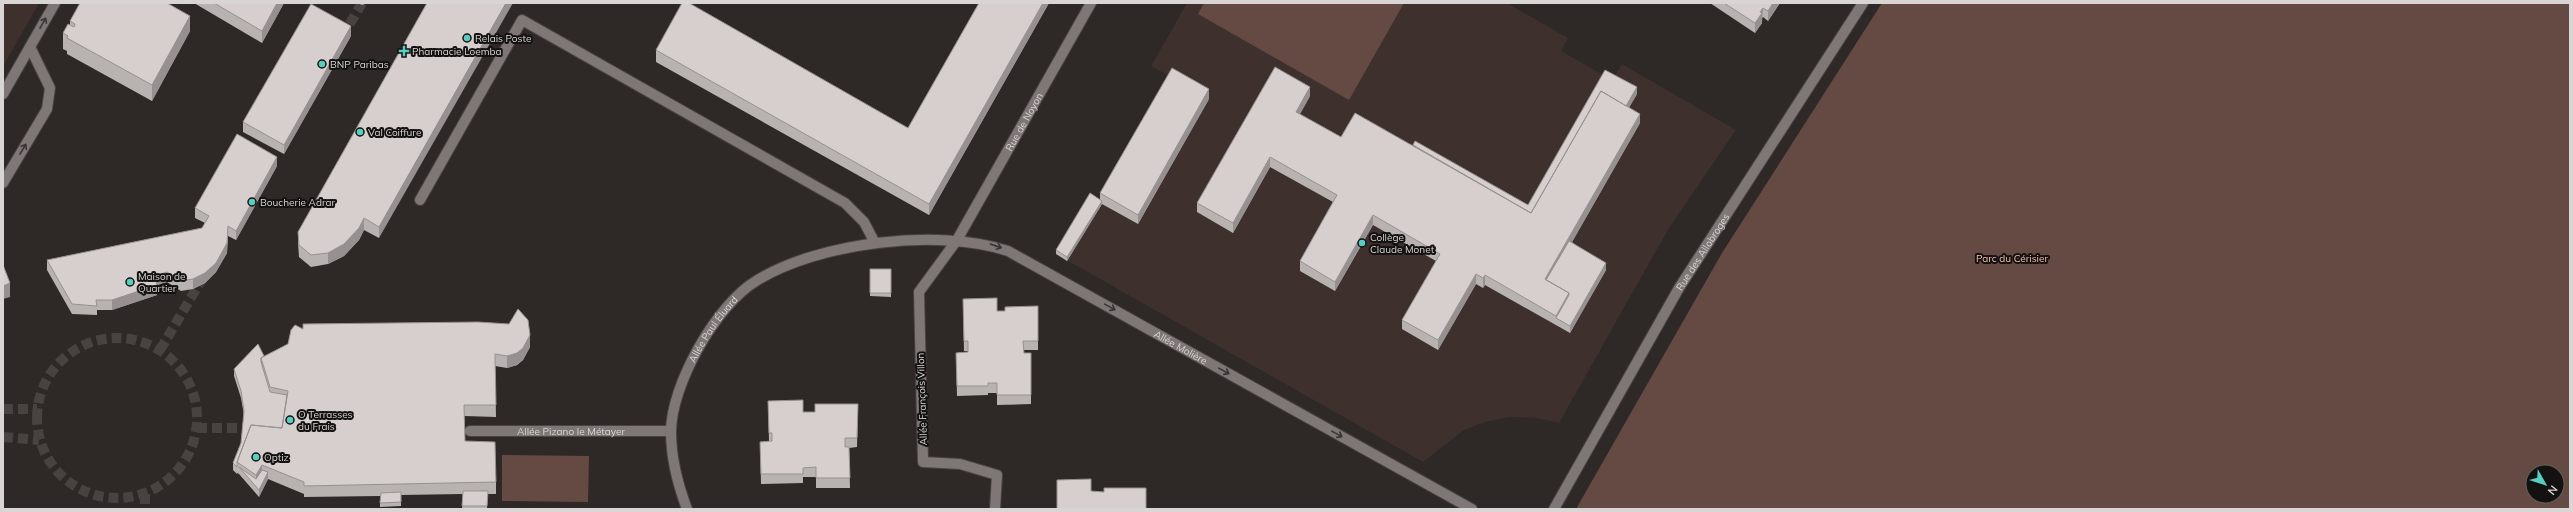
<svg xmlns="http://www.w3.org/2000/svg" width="2573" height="512" font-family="Mulish,sans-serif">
<rect width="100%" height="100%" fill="#2e2827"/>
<path fill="#3d302d" d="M 3,3 L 39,3 L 3,67 Z
M 1187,3 L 1507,3 L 1568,38 L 1561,51 L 1612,80 L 1622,64 L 1736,130 L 1669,228 L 1559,423 L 1537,418 L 1509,417 L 1485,422 L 1464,430 L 1423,462 L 1056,254 L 1081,212 L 1100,203 L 1171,77 L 1151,66 Z"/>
<path fill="#654a43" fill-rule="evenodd" d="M 1204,3 L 1404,3 L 1349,100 L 1198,14 Z
M 1882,3 L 2570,3 L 2570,509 L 1576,509 L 1722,253 ZM 2533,472 L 2557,472 L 2557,496 L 2533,496 Z
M 502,455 L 589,456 L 588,502 L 502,501 Z"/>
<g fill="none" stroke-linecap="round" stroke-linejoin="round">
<path stroke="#484241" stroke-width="10" stroke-dasharray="10 5" stroke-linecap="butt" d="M 342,37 L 362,3
M37 418a80 80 0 1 1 160 0a80 80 0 1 1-160 0Z
M 160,350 L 205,274
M 3,409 L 37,409
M 197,428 L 255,428
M 3,437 L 39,440
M 145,494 L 145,509"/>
<g stroke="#494443" stroke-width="12">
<g id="minor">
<path d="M 3,94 L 55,3"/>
<path d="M 3,183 L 47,109 L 50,88 L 30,47"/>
<path d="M 420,200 L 522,20 L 845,203 L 864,222 L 875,243"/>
<path id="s1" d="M 470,431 L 671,431"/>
<path id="s2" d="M 687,509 C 678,485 671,458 671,432 C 671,385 716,305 756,281 C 818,242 939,228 1008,251 L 1472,509"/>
<path id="s3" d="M 995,509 L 997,475 L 960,464 L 923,462 L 919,292 L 957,240 L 1091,3"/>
<path id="s4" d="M 1554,509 L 1679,288 L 1863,3"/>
</g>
</g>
<use href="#minor" stroke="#7e7776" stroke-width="10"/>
</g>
<path fill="#b8b2b0" d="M 194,3 L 284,3 L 262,43 Z
M 358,3 L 367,3 L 362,5 Z
M 427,3 L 379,238 L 364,230 L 359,240 L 344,256 L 328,264 L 311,267 L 299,257 L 298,243 L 298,232 Z
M 979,3 L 1049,3 L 929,215 L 656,62 L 656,50 L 908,128 Z
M 1710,3 L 1780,3 L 1768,21 L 1763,17 L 1762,18 L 1762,23 L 1755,33 Z
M 70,21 L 190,31 L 152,101 L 67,54 L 67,51 L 63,49 L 63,33 L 70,25 Z
M 351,36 L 284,154 L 243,132 L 243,122 Z
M 1637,94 L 1629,107 L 1640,123 L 1572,242 L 1606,270 L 1570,333 L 1485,285 L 1483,288 L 1476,284 L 1438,350 L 1402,329 L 1402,320 L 1436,261 L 1373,225 L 1335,291 L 1300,271 L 1300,261 L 1333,202 L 1270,167 L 1233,233 L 1197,212 L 1197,203 L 1310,96 L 1300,114 L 1341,137 L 1413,145 L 1528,205 Z
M 1209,99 L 1138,224 L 1102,204 L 1067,261 L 1056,254 L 1056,250 L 1100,199 L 1100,193 Z
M 277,166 L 236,240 L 228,236 L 227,253 L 216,272 L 205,283 L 193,289 L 181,291 L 167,282 L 157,285 L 157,295 L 112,310 L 97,310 L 97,315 L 72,314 L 47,270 L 47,260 L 202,228 L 205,223 L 195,218 L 195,208 Z
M 870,269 L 891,269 L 891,297 L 870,296 Z
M 963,299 L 997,311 L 1005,311 L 1038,306 L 1038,350 L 1023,350 L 1024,353 L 1031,353 L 1031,404 L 997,405 L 997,393 L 988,393 L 988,395 L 957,396 L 956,353 L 968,352 L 968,351 L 964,351 Z
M 303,324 L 530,347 L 523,360 L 517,365 L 507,368 L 495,366 L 496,417 L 464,416 L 465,441 L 496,482 L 496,494 L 488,494 L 487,509 L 462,509 L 463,494 L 401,495 L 401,506 L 380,507 L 380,496 L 304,497 L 304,494 L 268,479 L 259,497 L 239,474 L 237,473 L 237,474 L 233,470 L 233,463 L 241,443 L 244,415 L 241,398 L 234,376 L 234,369 L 264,356 L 288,344 L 303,329 Z
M 768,401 L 803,412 L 815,412 L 858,404 L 857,447 L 849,448 L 850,488 L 816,488 L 816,477 L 803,477 L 803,483 L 761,484 L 760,442 L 769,441 Z"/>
<path fill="#969190" d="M 277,3 L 284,3 L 262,43 L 262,31 Z
M 362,3 L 367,3 L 362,5 Z
M 506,3 L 513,3 L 379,238 L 379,227 Z
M 1043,3 L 1049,3 L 929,215 L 929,204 Z
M 1773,3 L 1780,3 L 1768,21 L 1768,11 Z
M 1763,8 L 1762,23 L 1755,33 L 1755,23 L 1760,12 Z
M 190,16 L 190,31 L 152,101 L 152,85 Z
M 351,26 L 351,36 L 284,154 L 284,145 Z
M 1310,87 L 1310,96 L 1296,121 L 1296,112 Z
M 1637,87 L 1637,94 L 1625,115 L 1625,108 Z
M 1209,89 L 1209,99 L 1138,224 L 1138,215 Z
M 1640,114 L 1640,123 L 1548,284 L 1545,279 Z
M 277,157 L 277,166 L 236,240 L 236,231 Z
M 1270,157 L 1270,167 L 1233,233 L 1233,223 Z
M 1102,201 L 1102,204 L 1067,261 L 1067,257 Z
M 1373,215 L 1373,225 L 1335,291 L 1335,282 Z
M 364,218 L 364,230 L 359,240 L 344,256 L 328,264 L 328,253 Z
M 228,226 L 227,253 L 216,272 L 205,283 L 193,289 L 193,279 Z
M 1606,263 L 1606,270 L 1570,333 L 1570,326 Z
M 167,272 L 167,282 L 154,286 L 154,276 Z
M 1476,274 L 1476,284 L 1438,350 L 1438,340 Z
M 1485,275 L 1485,285 L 1483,288 L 1483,278 Z
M 10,283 L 10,297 L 3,299 L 3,286 Z
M 157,285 L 157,295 L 112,310 L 112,300 Z
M 1569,293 L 1569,302 L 1556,318 L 1556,316 Z
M 530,335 L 530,347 L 523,360 L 517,365 L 507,368 L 507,356 Z
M 262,465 L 262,477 L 256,486 L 256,475 Z
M 268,472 L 268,479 L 259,497 L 259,490 Z"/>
<path fill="#d6cfcd" stroke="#969190" d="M 80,3 L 167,3 L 190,16 L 152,85 L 67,38 L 68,36 L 63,33 L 68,24 L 74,27 L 75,24 L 70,21 Z
M 214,3 L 277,3 L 262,31 Z
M 427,3 L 506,3 L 379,227 L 364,218 L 359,228 L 344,244 L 328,253 L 311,255 L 299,245 L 298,232 Z
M 682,3 L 689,3 L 908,128 L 979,3 L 1043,3 L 929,204 L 656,50 Z
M 1724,3 L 1773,3 L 1768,11 L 1763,8 L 1760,12 L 1762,13 L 1755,23 Z
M 311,4 L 351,26 L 284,145 L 243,122 Z
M 1275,67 L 1310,87 L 1296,112 L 1341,137 L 1355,113 L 1531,213 L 1601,91 L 1640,114 L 1545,279 L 1569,293 L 1556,316 L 1485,275 L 1483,278 L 1476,274 L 1438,340 L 1402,320 L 1440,254 L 1373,215 L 1335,282 L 1300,261 L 1337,195 L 1270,157 L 1233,223 L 1197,203 Z
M 1172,68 L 1209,89 L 1138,215 L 1100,193 Z
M 1605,70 L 1637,87 L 1626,106 L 1601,91 L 1531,213 L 1413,145 L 1415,141 L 1528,205 Z
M 237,134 L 277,157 L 236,231 L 228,226 L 227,243 L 216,263 L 205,273 L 193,279 L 181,281 L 167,272 L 154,276 L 157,285 L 112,300 L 96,300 L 97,306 L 72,304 L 47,260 L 202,228 L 209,216 L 195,208 Z
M 1090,193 L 1102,201 L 1067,257 L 1056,250 Z
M 1569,241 L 1606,263 L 1570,326 L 1556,318 L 1569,295 L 1569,293 L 1546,280 Z
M 3,265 L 10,283 L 3,286 Z
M 870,269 L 891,269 L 891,293 L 870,293 Z
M 997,298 L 997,311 L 1005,311 L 1005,307 L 1038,306 L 1038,341 L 1023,341 L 1024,353 L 1031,353 L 1031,395 L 997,395 L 997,383 L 988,383 L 988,386 L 957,386 L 956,353 L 968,352 L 968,341 L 964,341 L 963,299 Z
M 518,309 L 528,320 L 530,335 L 523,348 L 517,353 L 507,356 L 495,354 L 496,405 L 464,405 L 465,441 L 495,442 L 496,482 L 304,486 L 304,482 L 262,465 L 256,475 L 237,462 L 251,425 L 282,428 L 288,391 L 270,387 L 261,358 L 288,344 L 291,330 L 295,325 L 303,329 L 303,324 L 478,322 L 509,324 Z
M 258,344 L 264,356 L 261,358 L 261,362 L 270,392 L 287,395 L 282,428 L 251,425 L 237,462 L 237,467 L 233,463 L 241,443 L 244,411 L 241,391 L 234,369 Z
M 803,400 L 803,412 L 815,412 L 815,404 L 858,404 L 857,438 L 845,438 L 845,447 L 849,447 L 850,478 L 816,478 L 816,467 L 803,468 L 803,474 L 761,474 L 760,442 L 772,441 L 772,433 L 769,433 L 768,401 Z
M 239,467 L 256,479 L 262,470 L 268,472 L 259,490 Z
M 1091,479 L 1091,491 L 1104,492 L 1104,488 L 1146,488 L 1146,509 L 1057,509 L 1057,480 Z
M 463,491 L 488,491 L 487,506 L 462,506 Z
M 401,492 L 401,502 L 380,503 L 381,493 Z"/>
<defs><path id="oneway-shaft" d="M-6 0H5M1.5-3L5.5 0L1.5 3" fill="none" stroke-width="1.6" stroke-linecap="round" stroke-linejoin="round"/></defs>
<g stroke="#393534">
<use href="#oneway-shaft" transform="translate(43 23) rotate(-60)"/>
<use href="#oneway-shaft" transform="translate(23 149) rotate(-59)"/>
<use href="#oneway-shaft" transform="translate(996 246) rotate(19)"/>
<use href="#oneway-shaft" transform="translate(1110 307) rotate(29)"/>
<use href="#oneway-shaft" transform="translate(1224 371) rotate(29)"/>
<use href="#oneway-shaft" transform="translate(1337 434) rotate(29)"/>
</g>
<g fill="#58cec0" stroke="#141211" stroke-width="1.5">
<circle cx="467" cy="38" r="4"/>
<path d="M402 45h4v4h4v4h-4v4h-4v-4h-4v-4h4z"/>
<circle cx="322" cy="64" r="4"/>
<circle cx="360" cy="132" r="4"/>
<circle cx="252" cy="202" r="4"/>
<circle cx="1362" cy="243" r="4"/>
<circle cx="130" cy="282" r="4"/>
<circle cx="290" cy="420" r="4"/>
<circle cx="256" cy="457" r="4"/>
</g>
<g text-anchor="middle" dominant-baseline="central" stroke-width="4" stroke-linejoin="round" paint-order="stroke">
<g font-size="10" fill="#d9d5d4" stroke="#141211" text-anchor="start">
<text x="475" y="38">Relais Poste</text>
<text x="412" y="51">Pharmacie Loemba</text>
<text x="330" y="64">BNP Paribas</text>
<text x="368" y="132">Val Coiffure</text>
<text x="260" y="202">Boucherie Adrar</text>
<text x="1370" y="237">Collège<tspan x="1370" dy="12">Claude Monet</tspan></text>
<text x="138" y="276">Maison de<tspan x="138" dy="12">Quartier</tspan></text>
<text x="298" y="414">O Terrasses<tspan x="298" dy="12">du Frais</tspan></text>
<text x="264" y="457">Optiz</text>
</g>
<g font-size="10" fill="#d9d5d4" stroke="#141211">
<text stroke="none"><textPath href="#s3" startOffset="480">Rue de Noyon</textPath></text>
<text stroke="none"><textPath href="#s4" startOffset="297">Rue des Allobroges</textPath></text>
<text stroke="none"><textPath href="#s2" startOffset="192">Allée Paul Éluard</textPath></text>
<text stroke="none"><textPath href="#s2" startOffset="715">Allée Molière</textPath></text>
<text transform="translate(922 399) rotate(-92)">Allée François Villon</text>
<text stroke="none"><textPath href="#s1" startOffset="101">Allée Pizano le Métayer</textPath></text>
</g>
<g font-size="10" fill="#fbc1b2" stroke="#141211">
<text x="2012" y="258">Parc du Cérisier</text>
</g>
</g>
<rect width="2573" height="512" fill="none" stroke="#d9d5d4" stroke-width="8"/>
<g transform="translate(2545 484) rotate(129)"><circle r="19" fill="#141211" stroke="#63605f"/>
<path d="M0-3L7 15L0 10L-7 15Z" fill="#58cec0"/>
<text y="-6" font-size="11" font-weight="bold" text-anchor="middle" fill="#d9d5d4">N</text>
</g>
</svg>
